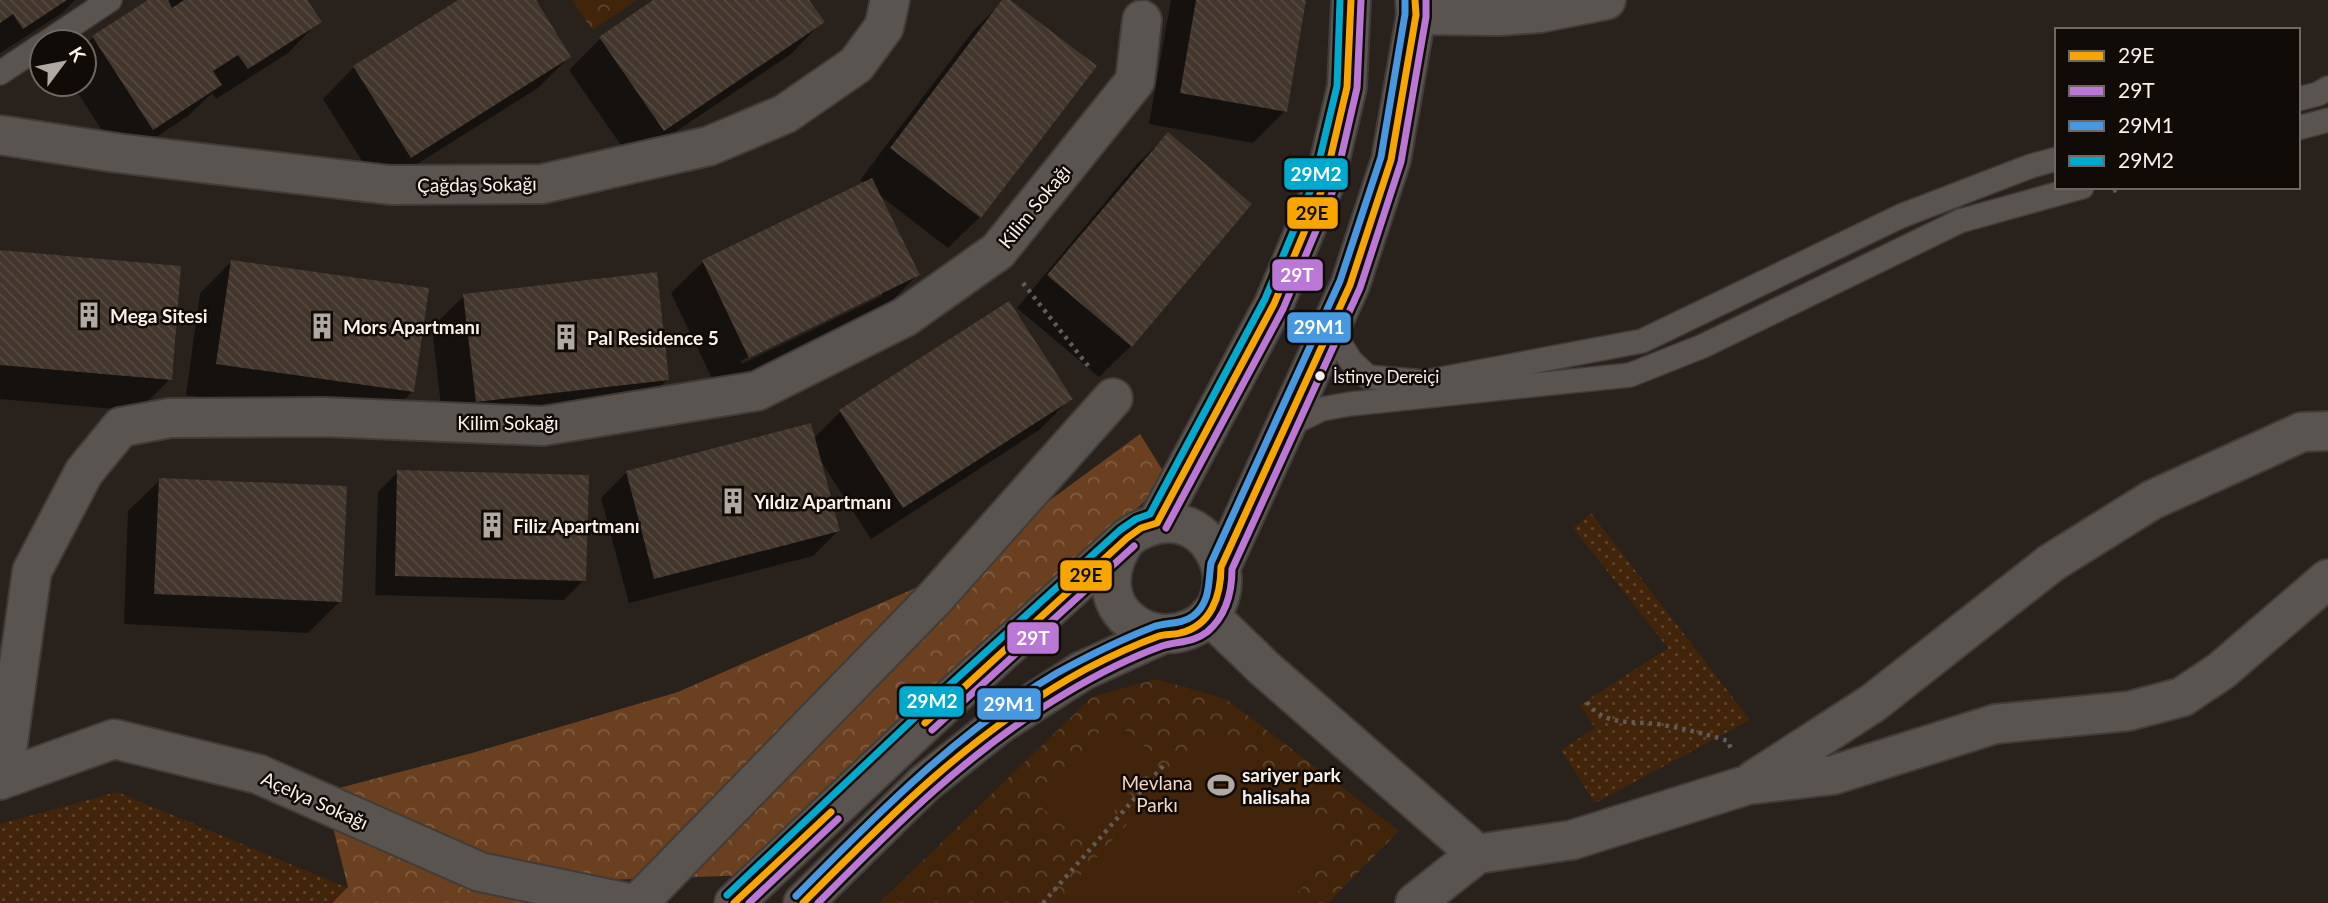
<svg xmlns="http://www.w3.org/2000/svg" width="2328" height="903" font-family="Lato,sans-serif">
<defs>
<pattern id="grass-dots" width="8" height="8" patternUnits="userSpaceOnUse" patternTransform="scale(1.75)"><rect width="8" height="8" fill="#41240a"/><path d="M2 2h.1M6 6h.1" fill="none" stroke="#5d442e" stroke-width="1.8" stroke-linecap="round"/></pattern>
<pattern id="forest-crowns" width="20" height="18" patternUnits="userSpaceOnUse" patternTransform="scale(1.75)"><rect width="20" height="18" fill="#6a4020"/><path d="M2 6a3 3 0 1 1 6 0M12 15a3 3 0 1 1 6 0" fill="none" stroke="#805c41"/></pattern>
<pattern id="park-crowns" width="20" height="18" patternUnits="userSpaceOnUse" patternTransform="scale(1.75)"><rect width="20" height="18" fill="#41240a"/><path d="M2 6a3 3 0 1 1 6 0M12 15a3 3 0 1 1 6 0" fill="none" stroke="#5d442e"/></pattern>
<pattern id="building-back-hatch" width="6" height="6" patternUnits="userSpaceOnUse" patternTransform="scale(1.75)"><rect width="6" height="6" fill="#42362d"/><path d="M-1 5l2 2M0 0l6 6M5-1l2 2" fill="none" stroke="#554a41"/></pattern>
</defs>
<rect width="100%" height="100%" fill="#28211c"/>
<path fill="url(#grass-dots)" d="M 1591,513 L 1750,720 L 1595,803 L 1561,750 L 1595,728 L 1580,705 L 1668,648 L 1573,528 Z
M 117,792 L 348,888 L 331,903 L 0,903 L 0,824 Z"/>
<path fill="url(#forest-crowns)" d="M 1140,434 L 1168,479 L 754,875 L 608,880 L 608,903 L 332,903 L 348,887 L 324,792 L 472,753 L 678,692 L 952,572 Z"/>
<path fill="url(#park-crowns)" d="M 572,0 L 637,0 L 592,30 Z
M 1156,679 L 1226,699 L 1399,831 L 1328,903 L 879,903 L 1092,697 Z"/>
<path fill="#41240a" d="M 1111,718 L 1158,758 L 1086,845 L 1038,805 Z
M 1216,727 L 1343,843 L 1288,903 L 1055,903 Z"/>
<path fill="#0007" fill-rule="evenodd" d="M 0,0 L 75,0 L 62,13 L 0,53 Z
M 151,0 L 165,0 L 167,2 L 169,0 L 305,0 L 319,21 L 288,53 L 216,99 L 212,93 L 188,116 L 121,160 L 72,84 L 84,84 L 84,46 L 93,37 Z
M 461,0 L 534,0 L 569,57 L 538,88 L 379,188 L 323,99 L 354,67 Z
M 656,0 L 807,0 L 822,22 L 791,54 L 632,161 L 569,70 L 600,39 Z
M 1004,0 L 1007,0 L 980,217 L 948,248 L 878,194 L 917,275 L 886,307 L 717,389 L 671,293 L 703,262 L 864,184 L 860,180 L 974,30 ZM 882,292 L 882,296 L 742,364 L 740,361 Z
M 1171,0 L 1305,0 L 1285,111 L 1253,143 L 1149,124 Z
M 1168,134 L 1131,346 L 1099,377 L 1017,308 L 1136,165 Z
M 0,252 L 170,379 L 138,411 L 0,399 Z
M 231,262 L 413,391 L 381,423 L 186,395 L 200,293 Z
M 464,296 L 668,379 L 636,411 L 444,432 L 432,327 Z
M 1070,399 L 1039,430 L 871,539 L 820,460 L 838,531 L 813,556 L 629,603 L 601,498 L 627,472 L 813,439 L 840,412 Z
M 398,472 L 584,580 L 564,600 L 375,595 L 378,492 Z
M 160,480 L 340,601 L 308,633 L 124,624 L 128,511 Z"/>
<path fill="url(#building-back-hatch)" d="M 0,0 L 67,0 L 23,29 L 13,14 L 0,23 Z
M 148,0 L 168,0 L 172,8 L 184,0 L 307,0 L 322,22 L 248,69 L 238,55 L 213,71 L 222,85 L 153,130 L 92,36 Z
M 458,0 L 536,0 L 571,57 L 411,158 L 353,66 Z
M 653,0 L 809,0 L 825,22 L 664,131 L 599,37 Z
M 1002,0 L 1010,0 L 1097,66 L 981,218 L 890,148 Z
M 1196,0 L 1306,0 L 1287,112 L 1180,93 Z
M 1168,132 L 1252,204 L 1132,347 L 1047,275 Z
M 872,178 L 920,275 L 749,358 L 702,260 Z
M 0,250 L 181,266 L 172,380 L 0,365 Z
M 231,260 L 429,288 L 414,392 L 216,364 Z
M 657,272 L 669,380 L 476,402 L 463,294 Z
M 1009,301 L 1073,399 L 903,508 L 839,410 Z
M 811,423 L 840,531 L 654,579 L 626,471 Z
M 397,470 L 589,475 L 586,581 L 395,576 Z
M 159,478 L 347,486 L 342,602 L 154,594 Z"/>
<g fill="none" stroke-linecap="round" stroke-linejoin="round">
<g stroke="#423c39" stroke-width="26">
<path id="lane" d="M 47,42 L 110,0
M 0,73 L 42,45
M 2298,99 L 2318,94 L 2328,88
M 2298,128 L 2328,120
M 1330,328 L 1351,361 L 1368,377 L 1425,382 L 1642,341 L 1901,216 L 2031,166 L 2057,159
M 1287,426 L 1322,409 L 1350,404 L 1630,375 L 1703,346 L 1960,221 L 2082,187"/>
</g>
<g stroke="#423c39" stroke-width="42">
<path id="street" d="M 1416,15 L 1499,16 L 1540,13 L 1606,0
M 0,135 L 117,153 L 390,185 L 542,184 L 709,146 L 785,114 L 856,65 L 884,27 L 890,0
M 1209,615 L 1264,668 L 1477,854
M 3,779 L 32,571 L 84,472 L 121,427 L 170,418 L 324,417 L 543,426 L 757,391 L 905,317 L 998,251 L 1135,81 L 1142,20
M 0,780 L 114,739 L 258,774 L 480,872 L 629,903
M 1754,780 L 1873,703 L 2051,563 L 2152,500 L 2302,432 L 2328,431
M 638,903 L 934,599 L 1113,398
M 1415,903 L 1477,854 L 1572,840 L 1747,785 L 1833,775 L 1995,724 L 2129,711 L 2182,697 L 2221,671 L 2328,579"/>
</g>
<g stroke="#423c39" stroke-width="42">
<path id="secondary" d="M 1157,523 L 1274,304 L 1324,185 L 1347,87 L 1351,0
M 1221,567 L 1350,285 L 1391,160 L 1416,15 L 1415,0
M 734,903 L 950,699 L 1127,538 C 1207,482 1259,599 1190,629 C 1176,635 1158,636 1143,629 C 1104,610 1104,570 1127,538
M 803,903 L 924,784 L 998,725 L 1082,671 L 1163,634"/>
</g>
<path stroke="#605b58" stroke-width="4.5" stroke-dasharray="3.5 5" stroke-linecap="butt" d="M 2113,191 L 2124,187
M 1023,283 L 1089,367
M 1587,702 C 1605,728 1636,720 1663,725 C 1685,729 1706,734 1728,741 L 1731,749
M 1043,903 L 1163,766"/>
<use href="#lane" stroke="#595450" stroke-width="23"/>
<use href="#street" stroke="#595450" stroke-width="38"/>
<use href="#secondary" stroke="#595450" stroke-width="38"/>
<g stroke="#110b07" stroke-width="12">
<path id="bus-1" d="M 925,723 L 1127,538 L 1141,528 L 1157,523 L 1274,304 L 1324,185 L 1347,87 L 1351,0
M 734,903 L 831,812
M 803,903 C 890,815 976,729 1086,669 C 1109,657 1134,645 1159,636 C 1165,634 1173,635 1180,633 C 1211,626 1221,596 1221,567 L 1350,285 L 1391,160 L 1416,15 L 1415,0"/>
</g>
<g stroke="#110b07" stroke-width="12">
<path id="bus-2" d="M 1166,528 L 1283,309 L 1334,188 L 1357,88 L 1361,0
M 932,730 L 1134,546
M 749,903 L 838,819
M 818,903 C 895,825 971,749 1066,693 C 1096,675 1129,658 1162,646 C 1178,641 1193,643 1207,632 C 1226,616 1232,592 1232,569 L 1360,288 L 1401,162 L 1426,17 L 1426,0"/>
</g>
<g stroke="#110b07" stroke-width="12">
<path id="bus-3" d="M 796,896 C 877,814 957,732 1057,673 C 1088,656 1120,640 1153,627 C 1166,622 1181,625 1193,616 C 1211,602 1208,582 1211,563 L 1340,281 L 1381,157 L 1405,14 L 1405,1"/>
</g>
<g stroke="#110b07" stroke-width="12">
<path id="bus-4" d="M 727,895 L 943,691 L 1120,530 L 1136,519 L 1150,514 L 1265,299 L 1314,182 L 1337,86 L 1340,0"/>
</g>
<use href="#bus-1" stroke="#f7a600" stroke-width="7"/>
<use href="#bus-2" stroke="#ba77d6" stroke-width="7"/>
<use href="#bus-3" stroke="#4699e1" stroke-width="7"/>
<use href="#bus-4" stroke="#00a9ce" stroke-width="7"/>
</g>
<defs>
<g id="building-bare" transform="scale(2.1)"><path d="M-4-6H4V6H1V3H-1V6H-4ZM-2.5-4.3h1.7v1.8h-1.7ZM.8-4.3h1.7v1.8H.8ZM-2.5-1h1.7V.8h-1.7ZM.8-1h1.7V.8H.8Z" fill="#b0a8a2" stroke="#110b07" stroke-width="2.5" paint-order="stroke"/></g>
<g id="stadium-bare" transform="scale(2.1)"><path d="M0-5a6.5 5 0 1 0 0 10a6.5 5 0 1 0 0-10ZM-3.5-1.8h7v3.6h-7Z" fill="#b0a8a2" stroke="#110b07" stroke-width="2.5" paint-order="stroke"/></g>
</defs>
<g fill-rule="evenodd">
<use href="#building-bare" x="89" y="315"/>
<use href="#building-bare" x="322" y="326"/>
<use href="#building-bare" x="566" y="337"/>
<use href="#building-bare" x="733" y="501"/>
<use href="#building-bare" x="492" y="525"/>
<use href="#stadium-bare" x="1221" y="785"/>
</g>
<circle fill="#faf0ea" stroke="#110b07" stroke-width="2.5" cx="1320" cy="376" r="6"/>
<g text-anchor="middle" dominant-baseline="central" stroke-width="5" stroke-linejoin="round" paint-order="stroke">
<g font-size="17" fill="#faf0ea" stroke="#110b07" text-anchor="start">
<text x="1333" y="376">İstinye Dereiçi</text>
</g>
<g font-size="19" fill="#faf0ea" stroke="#110b07">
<text transform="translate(477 184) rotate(-1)">Çağdaş Sokağı</text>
<text transform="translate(1034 206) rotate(-51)">Kilim Sokağı</text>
<text x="508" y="422">Kilim Sokağı</text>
<text transform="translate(315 800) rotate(24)">Açelya Sokağı</text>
</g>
<g font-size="19" font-weight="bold" fill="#faf0ea" stroke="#110b07" text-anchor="start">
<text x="110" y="315">Mega Sitesi</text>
<text x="343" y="326">Mors Apartmanı</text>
<text x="587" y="337">Pal Residence 5</text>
<text x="754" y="501">Yıldız Apartmanı</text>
<text x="513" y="525">Filiz Apartmanı</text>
<text x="1242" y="774">sariyer park<tspan x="1242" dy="22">halisaha</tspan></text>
</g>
<g font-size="19" fill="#f4d5c0" stroke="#110b07">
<text x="1157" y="782">Mevlana<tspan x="1157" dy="22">Parkı</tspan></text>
</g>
</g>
<g stroke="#110b07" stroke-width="2.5">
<rect x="1283" y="157" width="66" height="34" rx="7" fill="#00a9ce"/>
<rect x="1286" y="196" width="53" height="34" rx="7" fill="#f7a600"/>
<rect x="1271" y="258" width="53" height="34" rx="7" fill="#ba77d6"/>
<rect x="1286" y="311" width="66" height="33" rx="7" fill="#4699e1"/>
<rect x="1059" y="559" width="54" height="33" rx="7" fill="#f7a600"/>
<rect x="1006" y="621" width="54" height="34" rx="7" fill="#ba77d6"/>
<rect x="898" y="685" width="67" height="33" rx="7" fill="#00a9ce"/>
<rect x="976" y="687" width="66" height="34" rx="7" fill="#4699e1"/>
</g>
<g font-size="19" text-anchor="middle" font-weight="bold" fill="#fff">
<text x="1316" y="181">29M2</text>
<text x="1297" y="282">29T</text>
<text x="1319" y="334">29M1</text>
<text x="1033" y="645">29T</text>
<text x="932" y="708">29M2</text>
<text x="1009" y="711">29M1</text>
</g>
<g font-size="19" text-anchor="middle" font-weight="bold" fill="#111">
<text x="1312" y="220">29E</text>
<text x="1086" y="582">29E</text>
</g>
<rect x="2055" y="28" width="245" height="161" fill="#110b07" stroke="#6e6762" stroke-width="2"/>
<rect x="2069" y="51" width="35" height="10" fill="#f7a600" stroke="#6e6762" stroke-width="2"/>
<text x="2118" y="63" font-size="21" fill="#faf0ea">29E</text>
<rect x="2069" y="86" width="35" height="10" fill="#ba77d6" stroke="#6e6762" stroke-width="2"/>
<text x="2118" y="98" font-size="21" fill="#faf0ea">29T</text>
<rect x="2069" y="121" width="35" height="10" fill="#4699e1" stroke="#6e6762" stroke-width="2"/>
<text x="2118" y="133" font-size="21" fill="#faf0ea">29M1</text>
<rect x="2069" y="156" width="35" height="10" fill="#00a9ce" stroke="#6e6762" stroke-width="2"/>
<text x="2118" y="168" font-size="21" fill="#faf0ea">29M2</text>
<g transform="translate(63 63) rotate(58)"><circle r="33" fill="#110b07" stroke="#6e6762" stroke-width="2"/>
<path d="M0-5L12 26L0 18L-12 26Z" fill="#b0a8a2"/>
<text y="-10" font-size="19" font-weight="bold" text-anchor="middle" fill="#faf0ea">K</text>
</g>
</svg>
